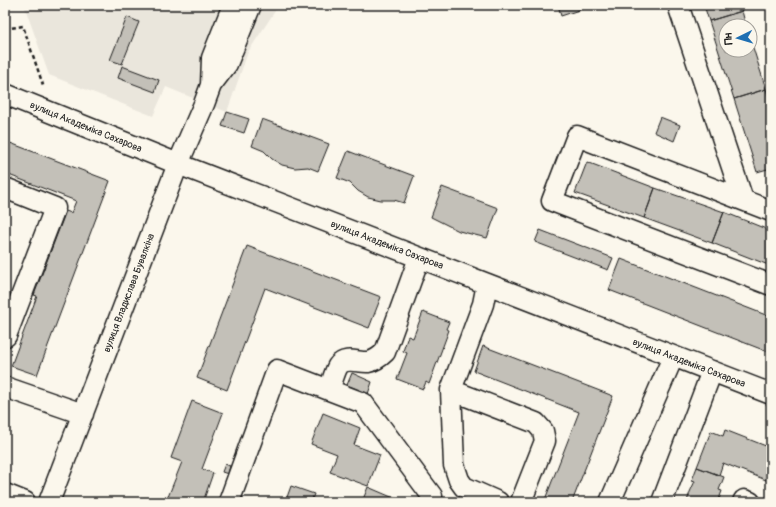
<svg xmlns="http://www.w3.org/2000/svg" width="776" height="507" font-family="Pangolin,sans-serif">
<rect width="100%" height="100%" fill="#fbf7ec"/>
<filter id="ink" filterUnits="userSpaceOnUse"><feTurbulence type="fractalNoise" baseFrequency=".025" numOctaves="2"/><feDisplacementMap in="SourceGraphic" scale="8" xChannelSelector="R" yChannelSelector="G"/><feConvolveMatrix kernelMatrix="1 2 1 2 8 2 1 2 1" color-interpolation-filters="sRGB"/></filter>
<g filter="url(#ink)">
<path fill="#eae6dc" d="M 24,5 L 279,5 L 248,52 L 227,112 L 166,87 L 153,116 L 49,75 Z"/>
<path fill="#c3c0b8" stroke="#1c1c1c" d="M 558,5 L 581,5 L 582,9 L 561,16 Z
M 704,5 L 740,5 L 742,11 L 709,21 Z
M 742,11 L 746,26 L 726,26 L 726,50 L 750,50 L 750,38 L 766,89 L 734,99 L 709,21 Z
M 127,17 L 139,22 L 122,64 L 110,60 Z
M 122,66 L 159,80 L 155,92 L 118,78 Z
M 766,89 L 771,104 L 771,168 L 757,172 L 734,99 Z
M 227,112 L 249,119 L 244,133 L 222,126 Z
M 660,117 L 680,125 L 674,141 L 654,132 Z
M 262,119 L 329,144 L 318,171 L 308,167 L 295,168 L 282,165 L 272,159 L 264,151 L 252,146 Z
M 5,141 L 110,181 L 37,375 L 11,366 L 37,296 L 34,295 L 66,211 L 71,213 L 76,201 L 9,175 L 10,173 L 5,171 Z
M 348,151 L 414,176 L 404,203 L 394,200 L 381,200 L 368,197 L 358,191 L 350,183 L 337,178 Z
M 587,162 L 655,188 L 644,218 L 575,193 Z
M 442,187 L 498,208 L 487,238 L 459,231 L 431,217 Z
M 655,188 L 724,212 L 712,243 L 644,218 Z
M 724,212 L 771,231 L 771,266 L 712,243 Z
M 540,230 L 613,258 L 608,270 L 535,242 Z
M 247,246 L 381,297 L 369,328 L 265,288 L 227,390 L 197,378 Z
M 621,259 L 771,317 L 771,353 L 609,290 Z
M 423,312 L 449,322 L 446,329 L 449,330 L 429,384 L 426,382 L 423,389 L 397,379 L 407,353 L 403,351 L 408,336 L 413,338 Z
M 483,346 L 613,396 L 572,502 L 544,502 L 579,412 L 474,371 Z
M 352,373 L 372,382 L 368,394 L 347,385 Z
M 192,401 L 223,413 L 202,469 L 213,473 L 203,502 L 166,502 L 182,462 L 171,458 Z
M 323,413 L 360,428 L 354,445 L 380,455 L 368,486 L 330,472 L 337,454 L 311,444 Z
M 725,430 L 771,448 L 771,482 L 723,463 L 719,475 L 697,467 L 711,431 L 723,436 Z
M 225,464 L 230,466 L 228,474 L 222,472 Z
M 697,467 L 724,477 L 719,490 L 722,491 L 718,502 L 683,502 L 684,500 L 687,501 L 690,492 L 695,481 L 692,480 Z
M 291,486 L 314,494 L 311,502 L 290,502 L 286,500 Z
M 368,487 L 403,502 L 362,502 Z"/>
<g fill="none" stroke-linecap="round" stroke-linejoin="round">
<g stroke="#1c1c1c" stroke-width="23">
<path id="minor" d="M 678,5 L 743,200
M 211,85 L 227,64 L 251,5
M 5,94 L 178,164 L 771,394
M 5,188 L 55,208 L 6,336
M 771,211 L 577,136 L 552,201 L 771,285
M 487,284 L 483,304 L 451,390 L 454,465 L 459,480 L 464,487 L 498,502
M 5,387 L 83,414
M 329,390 C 332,383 334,373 338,366 C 345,356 359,363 368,362 C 375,361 380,357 385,352 L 419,258
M 451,390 L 536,423 L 543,431 L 545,441 L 521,502
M 5,494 L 25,502
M 49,502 L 178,164 L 204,104 L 211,85 L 212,58 L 233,5
M 229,502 L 277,370 L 363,403 L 432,496
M 610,502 L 673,357
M 662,502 L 712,371
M 743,502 L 744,500 L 750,502"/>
</g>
<path stroke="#1c1c1c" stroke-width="2.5" stroke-dasharray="4 3" stroke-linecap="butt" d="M 5,29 L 23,26 L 44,88"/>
<use href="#minor" stroke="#fbf7ec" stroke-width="20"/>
</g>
</g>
<g text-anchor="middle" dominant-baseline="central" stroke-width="4" stroke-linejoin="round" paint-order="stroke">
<g font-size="10" fill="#1c1c1c" stroke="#fbf7ec">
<text transform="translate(86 127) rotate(22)">вулиця Академіка Сахарова</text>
<text transform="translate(387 245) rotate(21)">вулиця Академіка Сахарова</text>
<text transform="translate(129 293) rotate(-69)">вулиця Владислава Бувалкіна</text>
<text transform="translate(689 363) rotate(21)">вулиця Академіка Сахарова</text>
</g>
</g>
<rect width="776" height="507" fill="none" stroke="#fbf7ec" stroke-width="20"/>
<rect x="10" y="10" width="756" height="487" fill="none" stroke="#1c1c1c" stroke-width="1.5" filter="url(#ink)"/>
<g transform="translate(738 38) rotate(265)"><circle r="19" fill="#fbf7ec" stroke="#a29f99"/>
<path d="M0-3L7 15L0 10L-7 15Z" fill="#1f6fb2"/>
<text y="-6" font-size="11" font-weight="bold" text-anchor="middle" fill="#1c1c1c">Пн</text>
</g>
</svg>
